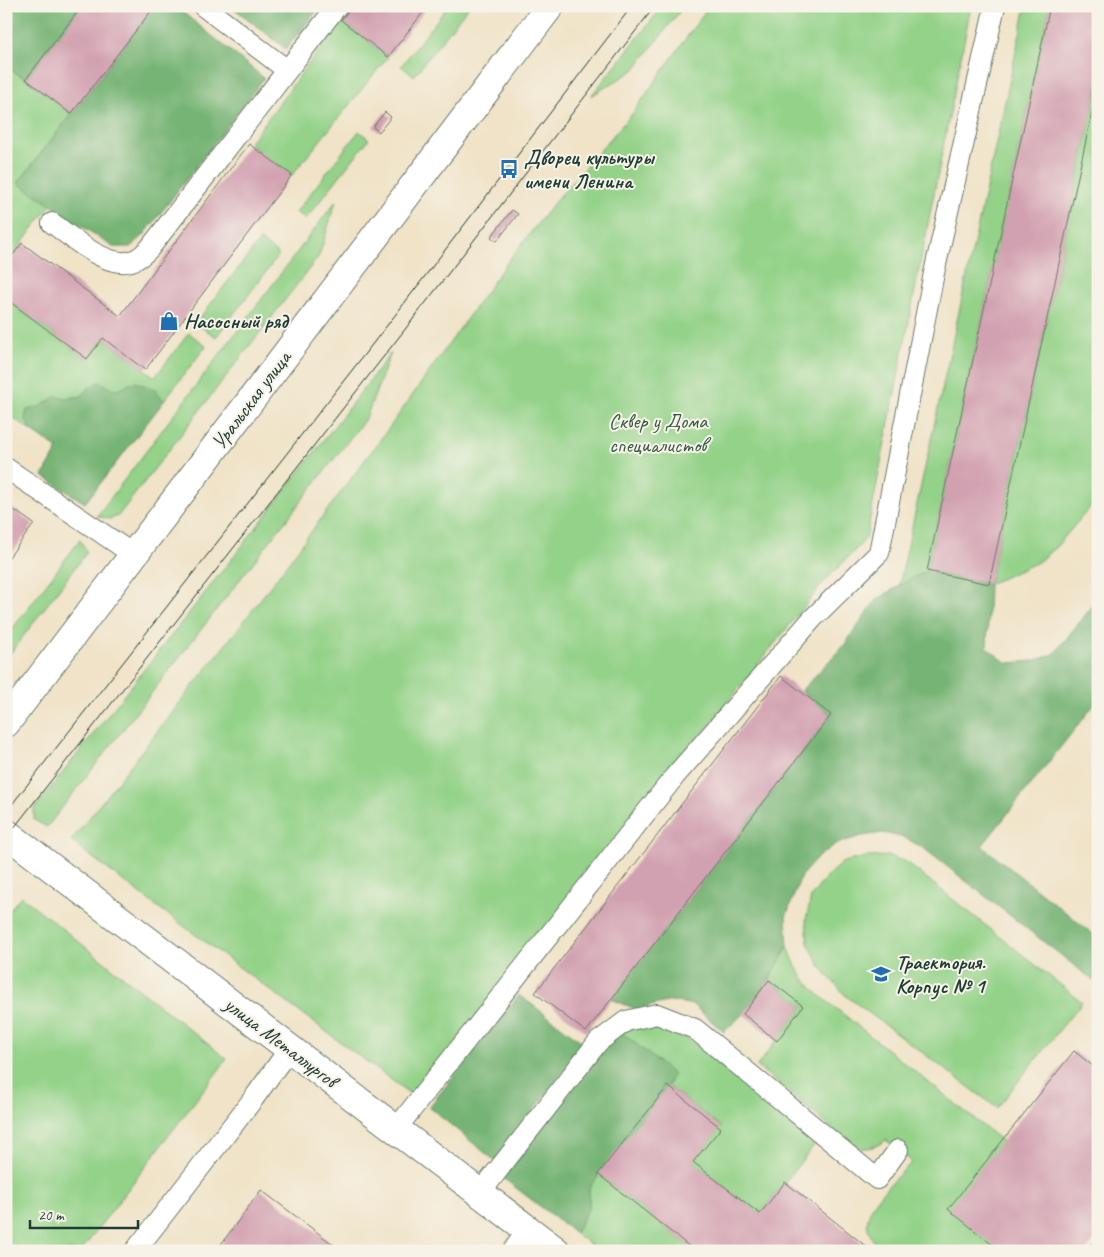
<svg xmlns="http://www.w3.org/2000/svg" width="1104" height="1257" font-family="Caveat,sans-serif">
<rect width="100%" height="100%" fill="#f7f3e8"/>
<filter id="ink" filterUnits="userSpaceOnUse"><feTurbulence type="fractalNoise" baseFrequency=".02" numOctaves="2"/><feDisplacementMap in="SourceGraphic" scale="10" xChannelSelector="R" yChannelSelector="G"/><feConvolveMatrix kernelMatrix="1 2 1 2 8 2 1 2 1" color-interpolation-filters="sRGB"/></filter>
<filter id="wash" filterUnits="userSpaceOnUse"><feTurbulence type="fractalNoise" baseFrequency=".0096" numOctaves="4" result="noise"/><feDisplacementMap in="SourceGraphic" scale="20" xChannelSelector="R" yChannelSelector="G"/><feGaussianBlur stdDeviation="1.12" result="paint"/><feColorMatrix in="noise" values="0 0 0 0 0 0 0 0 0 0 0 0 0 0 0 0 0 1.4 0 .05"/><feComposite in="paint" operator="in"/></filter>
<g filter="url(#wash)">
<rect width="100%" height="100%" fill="#f0e3c8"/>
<path fill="#93d288" stroke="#59885e" d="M 448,6 L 469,6 L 414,76 L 401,66 Z
M 663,6 L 684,6 L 634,70 L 591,96 Z
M 709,6 L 971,6 L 866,539 L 823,583 L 413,1096 L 127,884 L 71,841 L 248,616 L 392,424 L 508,261 L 554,203 L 632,114 Z
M 1026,6 L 1050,6 L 927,571 L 899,586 Z
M 341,20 L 388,57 L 292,175 L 249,144 Z
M 11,70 L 26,79 L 71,114 L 18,183 L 51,205 L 6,264 L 6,76 Z
M 1098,85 L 1098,498 L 1057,546 L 1038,562 L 989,584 Z
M 359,131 L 369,139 L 305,220 L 296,212 Z
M 336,201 L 319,256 L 118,516 L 109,519 L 97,516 Z
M 260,240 L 279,255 L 216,337 L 196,323 Z
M 6,299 L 87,359 L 103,338 L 155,377 L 189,333 L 206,346 L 85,503 L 43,476 L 58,449 L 6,413 Z
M 391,353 L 366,418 L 47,827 L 34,820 L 34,809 L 242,546 Z
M 80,540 L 87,552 L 6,659 L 6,637 Z
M 889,856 L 906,862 L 1082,1002 L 997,1108 L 845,995 L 822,969 L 808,943 L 806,920 L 811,897 L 827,876 L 843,862 L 866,857 Z
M 21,896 L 227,1059 L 81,1251 L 6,1251 L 6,915 Z
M 788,946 C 796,969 801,977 818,994 L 1002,1141 L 994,1246 L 990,1251 L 879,1251 C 876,1244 870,1237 868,1229 C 862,1205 898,1177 912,1162 L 886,1140 C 875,1148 866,1150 853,1146 L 757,1066 L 803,1006 L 769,980 Z
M 649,1027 L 668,1029 L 687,1038 L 815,1144 L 760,1214 L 693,1162 L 721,1127 L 668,1086 L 619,1030 Z
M 598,1174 L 695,1251 L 598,1251 L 575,1233 L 589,1207 L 589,1188 Z"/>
<path fill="#76b474" stroke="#4a7854" d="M 6,6 L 82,6 L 26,79 L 11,70 L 6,76 Z
M 155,6 L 175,6 L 264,78 L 144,235 L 130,247 L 113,247 L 18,183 Z
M 231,6 L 321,6 L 286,49 Z
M 99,382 L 115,390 L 135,382 L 155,389 L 164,401 L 85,503 L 43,476 L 58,449 L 31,430 L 25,418 L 27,410 L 41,406 L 56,396 L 66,398 L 82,396 L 88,388 Z
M 927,571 L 989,584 L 987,648 L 1007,663 L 1033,661 L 1054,654 L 1098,599 L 1098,700 L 982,846 L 1098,938 L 1098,984 L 922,847 L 905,838 L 883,833 L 862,836 L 836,844 L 819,856 L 801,876 L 786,917 L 788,946 L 769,980 L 743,1014 L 724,1032 L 693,1005 L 672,1001 L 636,1009 L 611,999 L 831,715 L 801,691 L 845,644 L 876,600 L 910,579 Z
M 519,995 L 585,1044 L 495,1161 L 429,1107 Z
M 619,1030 L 673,1074 L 668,1086 L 589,1188 L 589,1207 L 575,1233 L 503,1178 Z"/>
<g id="blocks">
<path fill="#d2a1b1" d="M 82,6 L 155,6 L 71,114 L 26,79 Z
M 352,6 L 428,6 L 388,57 L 341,20 Z
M 1050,6 L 1098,6 L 1098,85 L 989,584 L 927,571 Z
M 385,112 L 391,117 L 379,132 L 373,127 Z
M 249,144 L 292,175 L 145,370 L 103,338 L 87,359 L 6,299 L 6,264 L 22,243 L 120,316 Z
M 512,210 L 518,214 L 497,241 L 491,237 Z
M 6,504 L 34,524 L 6,561 Z
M 781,676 L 831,715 L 586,1032 L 535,993 Z
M 769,980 L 803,1006 L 777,1041 L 743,1014 Z
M 1074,1051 L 1098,1070 L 1098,1236 L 1086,1251 L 990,1251 L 994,1246 L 948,1209 Z
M 668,1086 L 721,1128 L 693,1162 L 760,1214 L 785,1182 L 872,1251 L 695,1251 L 598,1174 Z
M 261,1190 L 342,1251 L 216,1251 Z"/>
</g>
</g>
<g filter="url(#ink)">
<use href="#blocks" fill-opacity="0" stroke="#687768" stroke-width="1"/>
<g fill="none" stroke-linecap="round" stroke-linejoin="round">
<g stroke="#687768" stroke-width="22">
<path id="lane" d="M 203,6 L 287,70
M 52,223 C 72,237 111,273 136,259 C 141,257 145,252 149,249 L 337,6
M 6,468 L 134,555
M 396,1129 L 675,776 L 813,618 L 879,553 L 934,273 L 995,6
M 480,1193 L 598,1042 L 626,1021 L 657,1014 L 695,1029 L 877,1179 L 898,1150
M 135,1251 L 254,1098 L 290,1048
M 513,1251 L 528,1229"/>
</g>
<g stroke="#687768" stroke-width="30">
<path id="street" d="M 6,833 L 556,1251"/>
</g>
<g stroke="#687768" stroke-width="30">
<path id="primary" d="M 6,723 L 550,6"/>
</g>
<use href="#lane" stroke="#fff" stroke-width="20"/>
<use href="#street" stroke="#fff" stroke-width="28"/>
<use href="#primary" stroke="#fff" stroke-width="28"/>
<path stroke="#1f3d34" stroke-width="1" d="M 6,812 L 396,314 L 632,6
M 6,838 L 410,323 L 655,6"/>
</g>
</g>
<defs>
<g id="bus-bare" transform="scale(1.5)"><path d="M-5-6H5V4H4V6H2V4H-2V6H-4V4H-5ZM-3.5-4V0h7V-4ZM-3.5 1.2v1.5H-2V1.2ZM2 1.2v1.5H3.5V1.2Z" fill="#1f6fb2" stroke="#f7f3e8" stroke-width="2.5" paint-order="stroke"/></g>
<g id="shop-bare" transform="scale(1.5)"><path d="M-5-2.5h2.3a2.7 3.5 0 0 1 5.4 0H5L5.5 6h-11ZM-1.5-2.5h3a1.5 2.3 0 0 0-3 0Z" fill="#1f6fb2" stroke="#f7f3e8" stroke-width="2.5" paint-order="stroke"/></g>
<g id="school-bare" transform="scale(1.5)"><path d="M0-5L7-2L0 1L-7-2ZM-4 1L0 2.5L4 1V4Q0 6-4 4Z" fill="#1f6fb2" stroke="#f7f3e8" stroke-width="2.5" paint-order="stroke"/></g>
</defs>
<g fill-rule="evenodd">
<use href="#bus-bare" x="509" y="169"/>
<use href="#shop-bare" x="169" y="321"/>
<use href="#school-bare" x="881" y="974"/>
</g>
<g text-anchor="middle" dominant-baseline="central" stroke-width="4" stroke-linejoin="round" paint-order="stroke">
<g font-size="21" font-weight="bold" fill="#1f3d34" stroke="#f7f3e8" text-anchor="start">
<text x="524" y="157">Дворец культуры<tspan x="524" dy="24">имени Ленина</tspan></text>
<text x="184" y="321">Насосный ряд</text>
<text x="896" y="962">Траектория.<tspan x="896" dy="24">Корпус № 1</tspan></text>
</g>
<g font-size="21" fill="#1f3d34" stroke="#f7f3e8">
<text transform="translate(251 400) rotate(-53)">Уральская улица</text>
<text transform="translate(281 1042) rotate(37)">улица Металлургов</text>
</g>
<g font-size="21" fill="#365b45" stroke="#f7f3e8">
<text x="658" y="421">Сквер у Дома<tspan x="658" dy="24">специалистов</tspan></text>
</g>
</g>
<rect width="1104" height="1257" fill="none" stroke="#f7f3e8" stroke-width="25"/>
<path d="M30 1220v8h108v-8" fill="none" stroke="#1f3d34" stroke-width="2.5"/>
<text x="38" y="1220" font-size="15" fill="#1f3d34" stroke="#f7f3e8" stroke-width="4" paint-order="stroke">20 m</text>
</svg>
